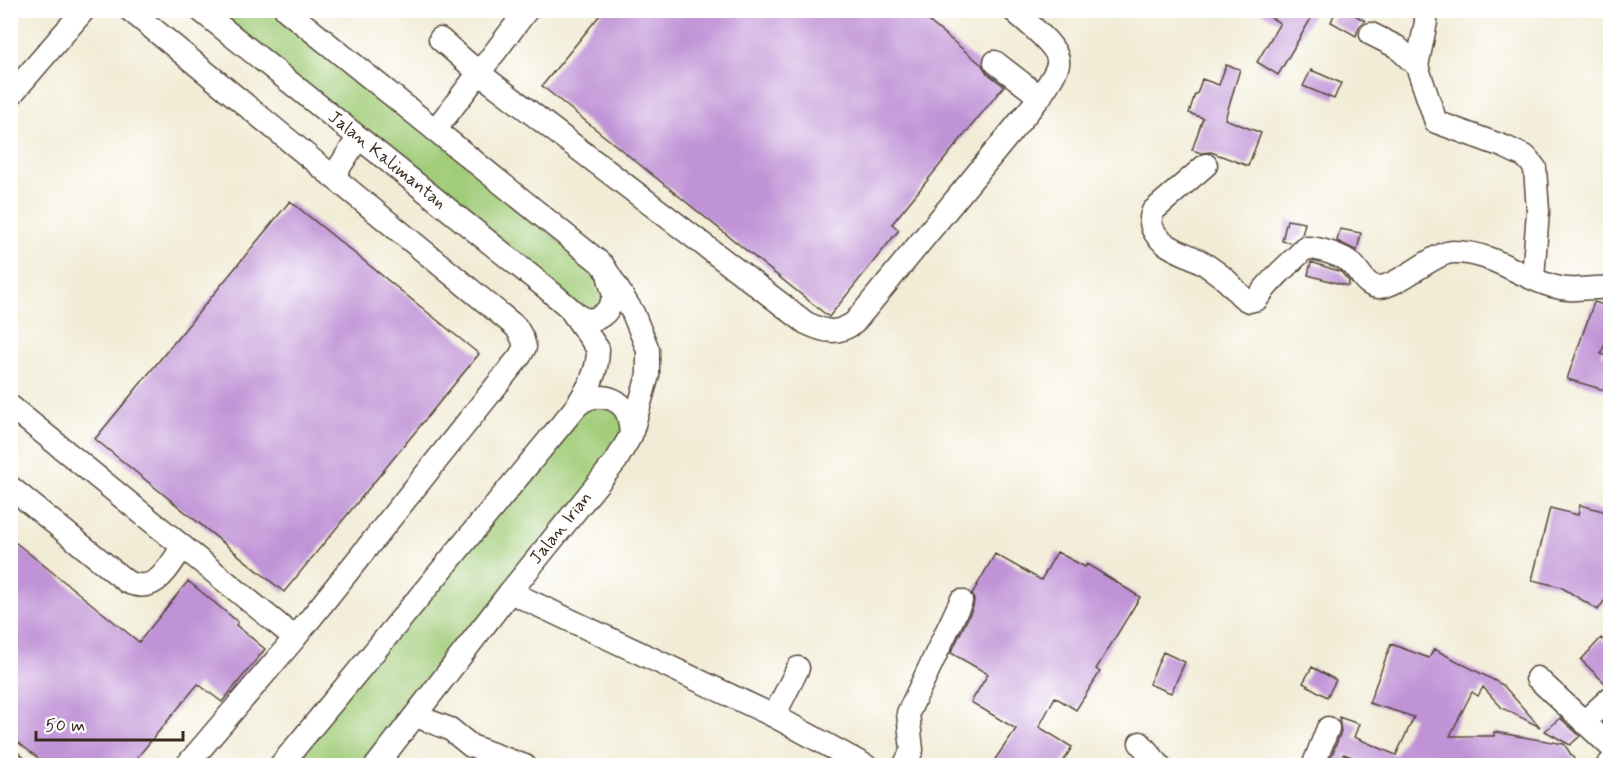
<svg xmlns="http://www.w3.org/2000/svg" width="1621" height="776" font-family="Mynerve,sans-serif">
<rect width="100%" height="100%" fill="#fff"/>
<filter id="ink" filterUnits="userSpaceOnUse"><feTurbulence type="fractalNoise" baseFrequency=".0167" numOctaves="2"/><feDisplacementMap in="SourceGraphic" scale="12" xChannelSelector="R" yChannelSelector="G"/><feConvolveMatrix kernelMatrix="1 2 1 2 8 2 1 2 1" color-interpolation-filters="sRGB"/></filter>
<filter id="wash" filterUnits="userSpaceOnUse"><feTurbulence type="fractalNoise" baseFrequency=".008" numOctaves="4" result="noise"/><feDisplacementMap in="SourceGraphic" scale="24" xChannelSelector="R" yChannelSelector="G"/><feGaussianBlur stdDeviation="1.35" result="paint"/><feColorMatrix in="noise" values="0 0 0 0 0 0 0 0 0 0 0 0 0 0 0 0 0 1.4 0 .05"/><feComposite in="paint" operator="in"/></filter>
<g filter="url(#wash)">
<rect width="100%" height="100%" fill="#f2ecd6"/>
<path fill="#a1cc78" stroke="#6e7b4b" stroke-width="1.5" d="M 200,11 L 287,11 L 612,286 L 595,319 Z
M 608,398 L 631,435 L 376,765 L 280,766 L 577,406 Z"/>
<g id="blocks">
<path fill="#c093d6" d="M 604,10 L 915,10 L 982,65 L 987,73 L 1004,86 L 892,224 L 899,230 L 829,317 L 542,86 Z
M 1257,10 L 1304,10 L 1313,15 L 1278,75 L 1257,62 L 1280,23 Z
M 1336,10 L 1347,10 L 1365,21 L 1359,27 L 1356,36 L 1331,22 Z
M 1226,65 L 1240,69 L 1225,119 L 1261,133 L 1248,166 L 1211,152 L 1201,153 L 1192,150 L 1203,118 L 1189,113 L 1195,94 L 1197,94 L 1202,79 L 1219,85 Z
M 1311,70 L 1341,83 L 1334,99 L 1303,86 Z
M 290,201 L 479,354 L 284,592 L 95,439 Z
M 1287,220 L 1305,223 L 1302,235 L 1291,243 L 1282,241 Z
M 1340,229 L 1361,233 L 1357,251 L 1337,241 Z
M 1311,262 L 1341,272 L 1349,281 L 1348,286 L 1308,275 Z
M 1594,302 L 1611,307 L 1611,326 L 1601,354 L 1611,357 L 1611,392 L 1567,379 Z
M 1580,505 L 1611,513 L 1611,591 L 1598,610 L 1561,587 L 1532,580 L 1550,508 L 1578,515 Z
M 10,538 L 139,642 L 188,581 L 238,622 L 236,625 L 265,649 L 222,702 L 198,684 L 131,765 L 47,765 L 10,736 Z
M 1057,552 L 1085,567 L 1087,564 L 1140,597 L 1096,669 L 1100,672 L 1076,710 L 1055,697 L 1039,727 L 1072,747 L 1061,765 L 991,765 L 1016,729 L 971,702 L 988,674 L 951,653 L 973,607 L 974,600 L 972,594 L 995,554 L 1041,580 Z
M 1601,638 L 1611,647 L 1611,685 L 1607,685 L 1581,660 Z
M 1391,644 L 1429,658 L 1434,649 L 1503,685 L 1540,727 L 1502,708 L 1483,687 L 1478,696 L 1472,692 L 1450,736 L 1494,736 L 1494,732 L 1564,744 L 1578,765 L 1373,765 L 1344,754 L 1343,755 L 1366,763 L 1365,765 L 1328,765 L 1341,732 L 1339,717 L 1359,724 L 1354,737 L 1396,755 L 1414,717 L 1369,703 Z
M 1163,652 L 1185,662 L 1171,693 L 1149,684 Z
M 1312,667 L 1336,680 L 1327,697 L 1303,683 Z
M 1560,718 L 1580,736 L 1570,745 L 1545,731 Z"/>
</g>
</g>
<g filter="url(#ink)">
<use href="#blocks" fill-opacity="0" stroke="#56473a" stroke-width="1.5"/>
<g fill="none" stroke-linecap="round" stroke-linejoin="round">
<g stroke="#56473a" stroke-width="25">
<g id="minor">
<path d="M 130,10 L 516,327 L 522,337 L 525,347 L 520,356 L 295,638 L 186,766"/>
<path id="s1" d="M 200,10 L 545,287 L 580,317 C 597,325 610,312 614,296 L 609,278"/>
<path d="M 286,10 L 603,265 L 633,313 L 648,350 L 648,375 L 631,435 L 616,461 L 510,592 L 376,766"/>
<path d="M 1371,34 L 1397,47 L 1417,66 L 1436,122 L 1505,147 L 1526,157 L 1535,168 L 1538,211 L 1533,278"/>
<path d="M 440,39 L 479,73 L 527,10"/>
<path d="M 995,62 L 1040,97"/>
<path d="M 1417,66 L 1426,22 L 1426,10"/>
<path d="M 10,96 L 84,10"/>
<path d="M 435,130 L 479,73 L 806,323 C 825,332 836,335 854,323 L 1040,97 C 1045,88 1056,75 1058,64 C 1061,48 1025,21 1013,10"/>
<path d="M 1206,165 L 1153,211 C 1150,217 1150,226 1155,233 C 1166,250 1191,254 1206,265 C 1215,271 1225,278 1232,286 C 1238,292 1241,298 1249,301 L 1257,299 C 1270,279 1289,265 1305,248 C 1317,247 1344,256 1352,264 C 1361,272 1365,287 1379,287 C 1400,286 1434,252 1453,252 C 1494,252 1517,276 1552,286 C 1575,293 1590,286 1610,288"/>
<path d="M 333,177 L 358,138"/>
<path d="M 10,406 L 295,638"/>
<path d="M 577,406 C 589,394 611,393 624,408 C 630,415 630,426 631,435"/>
<path d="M 10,487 L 127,582 C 157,595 167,568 183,547"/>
<path d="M 510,592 L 774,716 L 866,766"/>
<path d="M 1537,678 L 1610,746"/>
<path d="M 416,716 L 450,729 L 471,746 L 525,766"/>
<path d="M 774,716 L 798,668"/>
<path d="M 1585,721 L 1610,698"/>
<path d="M 1140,743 L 1160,766"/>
<path d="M 10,761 L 16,766"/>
<path d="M 280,766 L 575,408 C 588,389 598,373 598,349 L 572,312"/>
<path d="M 904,766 L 912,750 L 908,713 L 961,601"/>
<path d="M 1313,766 L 1328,728"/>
<path d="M 1607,766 L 1610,763"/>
</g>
</g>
<use href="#minor" stroke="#fff" stroke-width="22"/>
</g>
</g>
<g text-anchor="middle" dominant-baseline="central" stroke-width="5" stroke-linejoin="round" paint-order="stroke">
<g font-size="18" fill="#3b2a1e" stroke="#fff">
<text stroke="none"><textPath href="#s1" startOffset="240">Jalan Kalimantan</textPath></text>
<text transform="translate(561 528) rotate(-51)">Jalan Irian</text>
</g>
</g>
<rect width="1621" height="776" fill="none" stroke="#fff" stroke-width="36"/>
<path d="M36 731v9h147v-9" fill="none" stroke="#3b2a1e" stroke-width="3"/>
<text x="45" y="731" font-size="18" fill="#3b2a1e" stroke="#ffffff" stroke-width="4.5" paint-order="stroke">50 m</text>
</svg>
